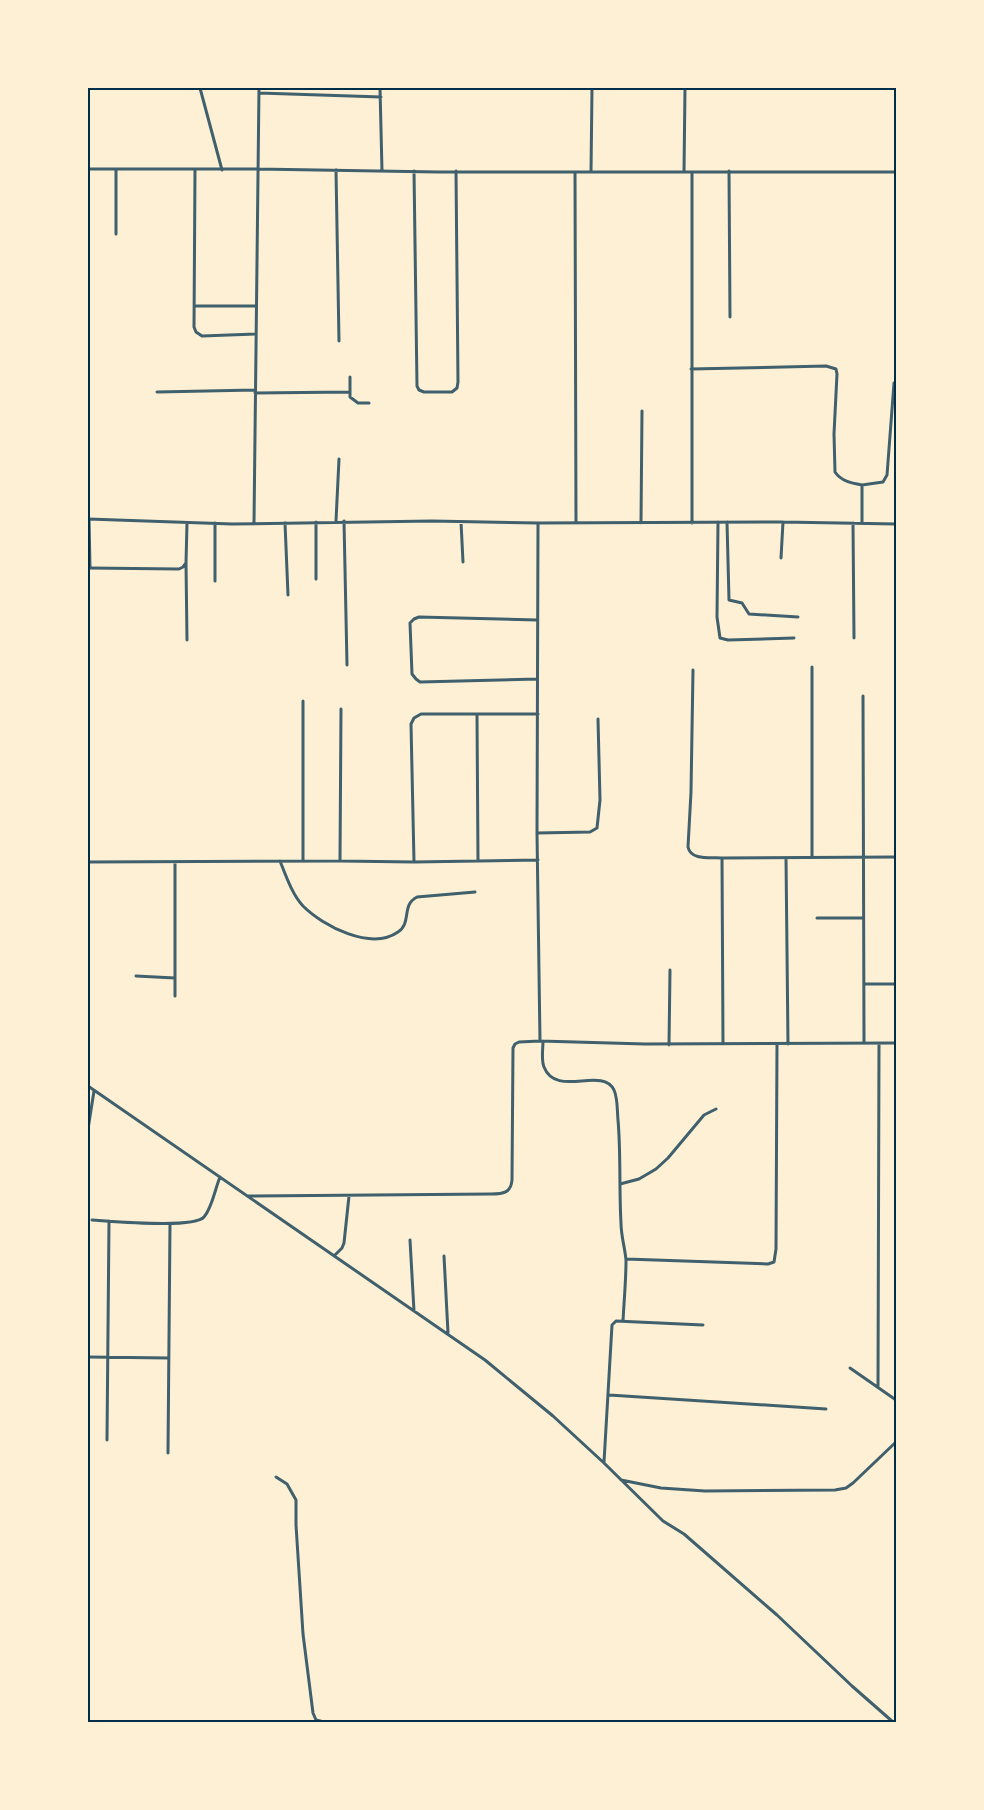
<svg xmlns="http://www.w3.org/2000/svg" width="984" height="1810" font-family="Rubik,sans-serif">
<rect width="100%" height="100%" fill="#fdf0d5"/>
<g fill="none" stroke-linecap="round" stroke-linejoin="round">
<path stroke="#3f606c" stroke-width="3" d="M 200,88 L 222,170
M 380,88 L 382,171
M 259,93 L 381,97
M 88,169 L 257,169 L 438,172 L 896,172
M 195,170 L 194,327 L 196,332 L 202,336 L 256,334
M 336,170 L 339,341
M 414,171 L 417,386 L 419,390 L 424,392 L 452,392 L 457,388 L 458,382 L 456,171
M 729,171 L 730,317
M 575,172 L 576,523
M 591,172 L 592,88
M 684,172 L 685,88
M 692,172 L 692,523
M 116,234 L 116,170
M 194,306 L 256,306
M 691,369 L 826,366 L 836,369 L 837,374 L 834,434 L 835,472 C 841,481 851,483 862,485
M 350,377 L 350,397 L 358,403 L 369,403
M 157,392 L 255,390
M 255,393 L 349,392
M 88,519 L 232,524 L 432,521 L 538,523 L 783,522 L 896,524
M 89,519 L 90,568
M 336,521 L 339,459
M 344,521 L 347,665
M 316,522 L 316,579
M 461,522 L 463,562
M 718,522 L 717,617 L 720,638 L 728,640 L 794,638
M 727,522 L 729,600 L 742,603 L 749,614 L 798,617
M 215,523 L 215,581
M 254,523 L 259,88
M 285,523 L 288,595
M 538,523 L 537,833 L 540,1041
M 641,523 L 642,411
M 853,523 L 854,638
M 862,523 L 862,485 L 883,482 L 887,475 L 894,383
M 781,558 L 783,522
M 186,563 L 187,640
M 88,568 L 179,569 L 183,567 L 186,563 L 187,523
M 537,620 L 419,617 L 414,619 L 410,623 L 412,674 L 416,679 L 420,682 L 537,679
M 812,667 L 812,857
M 693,670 L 691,792 L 688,847 C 691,861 711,857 722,858 L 896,857
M 863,696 L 864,1043
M 477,715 L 478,860
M 537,833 L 590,832 L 597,828 L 600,800 L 598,719
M 722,858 L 723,1044
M 786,858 L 788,1044
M 280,861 C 286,876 292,894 303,906 C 323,926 371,951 398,932 C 412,923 401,905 417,897 L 475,892
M 303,861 L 303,701
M 340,861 L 341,709
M 88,862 L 340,861 L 414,862 L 538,860
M 175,862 L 175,996
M 414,862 L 411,724 L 414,718 L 421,714 L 538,714
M 817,918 L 863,918
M 136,976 L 175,978
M 864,984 L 896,984
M 543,1041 C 543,1049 541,1060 544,1067 C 556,1098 602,1066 614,1090 C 618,1099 617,1110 618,1120 C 621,1154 619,1189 621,1223 C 621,1236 625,1248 626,1260 C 626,1281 624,1301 623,1321
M 669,1045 L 670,970
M 88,1086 L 485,1360 L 553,1416 L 604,1463 L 663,1521 L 684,1534 L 777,1615 L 852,1686 L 893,1722
M 88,1129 L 94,1091
M 620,1184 L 639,1179 L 656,1169 L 668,1158 L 704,1115 L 716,1109
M 248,1196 L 491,1194 C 503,1194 511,1193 512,1180 L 513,1048 L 515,1044 L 519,1042 L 540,1041 L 645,1044 L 896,1043
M 92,1220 C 110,1221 194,1229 204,1217 C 212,1208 215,1189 220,1177
M 410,1240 L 414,1311
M 334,1256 L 342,1248 L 344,1243 L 349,1196
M 444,1256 L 448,1333
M 626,1259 L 768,1264 L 774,1262 L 776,1249 L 777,1044
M 88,1357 L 169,1358
M 850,1368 L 896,1400
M 878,1387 L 879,1044
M 609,1395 L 826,1409
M 107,1440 L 109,1221
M 168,1453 L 170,1224
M 604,1462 L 612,1325 L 616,1321 L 703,1325
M 276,1477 L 287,1484 L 296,1500 L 296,1525 L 303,1634 L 313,1713 L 316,1720 L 324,1722
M 621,1480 L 661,1488 L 705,1491 L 835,1490 L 846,1488 L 853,1483 L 896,1442"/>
</g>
<rect width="984" height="1810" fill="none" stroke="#fdf0d5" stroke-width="178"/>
<rect x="89" y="89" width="806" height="1632" fill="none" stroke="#003049" stroke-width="2"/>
</svg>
